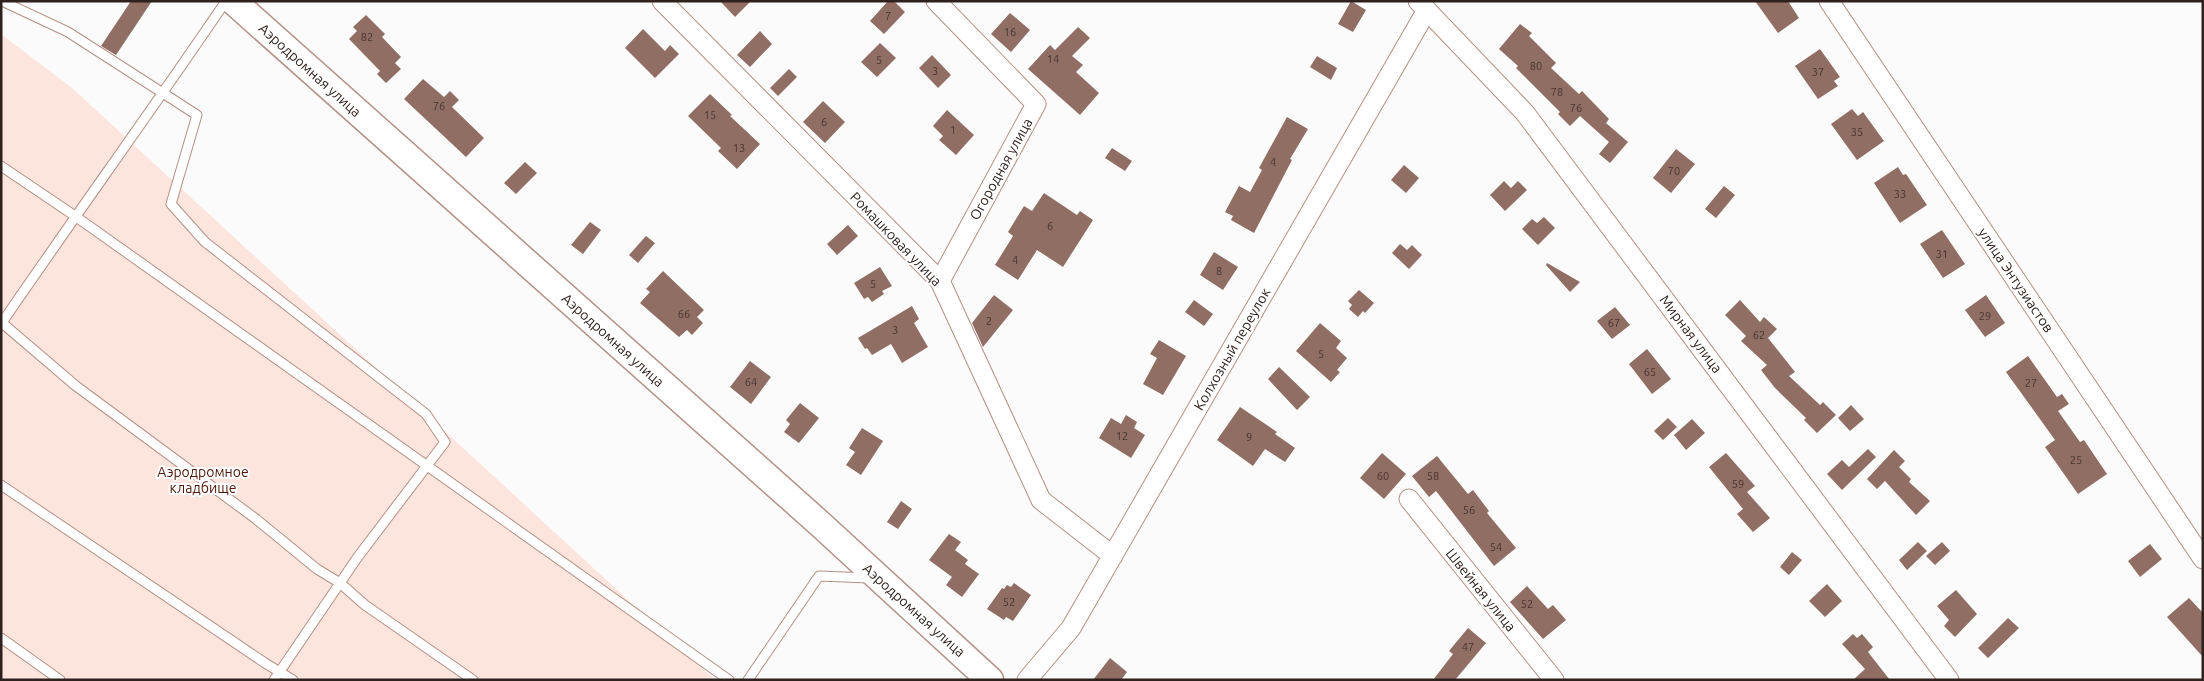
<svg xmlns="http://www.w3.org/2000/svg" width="2204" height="681" font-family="Ubuntu,sans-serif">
<rect width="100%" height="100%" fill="#fbfbfb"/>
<path fill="#fde5dd" d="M 1,34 L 72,88 L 715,680 L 1,680 Z"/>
<path fill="#906e64" d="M 131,1 L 152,1 L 116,55 L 101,46 Z
M 720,1 L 751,1 L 735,17 Z
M 888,1 L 894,1 L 905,12 L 884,34 L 870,21 Z
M 1351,1 L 1366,10 L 1353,32 L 1338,24 Z
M 1755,1 L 1788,1 L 1799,18 L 1778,33 Z
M 1010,13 L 1030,30 L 1011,52 L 991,34 Z
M 366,15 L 385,34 L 382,37 L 401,57 L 395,63 L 401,69 L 386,83 L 377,74 L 380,71 L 349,39 L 357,31 L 353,27 Z
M 1520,24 L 1532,33 L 1529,36 L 1556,63 L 1551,68 L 1579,94 L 1582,91 L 1609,119 L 1606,123 L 1628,142 L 1610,163 L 1599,154 L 1609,142 L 1580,116 L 1570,126 L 1558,114 L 1560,112 L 1516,68 L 1518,66 L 1499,49 Z
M 1078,27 L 1090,38 L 1072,56 L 1083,65 L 1076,72 L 1099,93 L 1080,115 L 1028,69 L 1050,45 L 1055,50 Z
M 643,29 L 665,51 L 670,45 L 679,54 L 655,78 L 625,48 Z
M 760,31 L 772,44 L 750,67 L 737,55 Z
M 880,43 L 896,58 L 877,77 L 861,62 Z
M 1820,49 L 1840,77 L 1834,81 L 1838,86 L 1818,99 L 1795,66 Z
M 932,55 L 951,75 L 938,88 L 919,68 Z
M 1317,56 L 1337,68 L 1331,80 L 1310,67 Z
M 789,69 L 797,77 L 778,96 L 770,88 Z
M 423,79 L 444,97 L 450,91 L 459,100 L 452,107 L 484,138 L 466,157 L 404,99 Z
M 710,94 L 732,115 L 730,116 L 760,144 L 737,169 L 718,151 L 721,148 L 688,116 Z
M 823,101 L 845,122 L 825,143 L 803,122 Z
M 1852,109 L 1858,116 L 1863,112 L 1884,141 L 1857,160 L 1831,124 Z
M 947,110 L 974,135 L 956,155 L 939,140 L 943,136 L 933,126 Z
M 1287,117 L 1308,129 L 1290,159 L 1292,160 L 1254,233 L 1231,220 L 1233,216 L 1225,212 L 1239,186 L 1250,192 L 1262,170 L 1259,168 Z
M 1112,148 L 1132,161 L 1125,171 L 1105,158 Z
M 1676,149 L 1695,164 L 1671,193 L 1653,178 Z
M 525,162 L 537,173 L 516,194 L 504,183 Z
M 1404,165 L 1419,178 L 1406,193 L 1391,180 Z
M 1898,167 L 1903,175 L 1906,174 L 1927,205 L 1900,223 L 1874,183 Z
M 1504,181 L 1511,188 L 1518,181 L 1527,190 L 1505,211 L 1490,195 Z
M 1724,186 L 1735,195 L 1716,218 L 1705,209 Z
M 1044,193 L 1077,215 L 1080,211 L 1093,220 L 1063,267 L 1037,250 L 1018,280 L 995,265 L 1013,236 L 1008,232 L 1024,206 L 1032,211 Z
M 1544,217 L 1555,228 L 1538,245 L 1522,229 L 1532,219 L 1537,223 Z
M 590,222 L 601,230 L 583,254 L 571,245 Z
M 848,225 L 858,236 L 837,255 L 827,244 Z
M 1942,230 L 1965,264 L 1943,278 L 1920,244 Z
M 646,236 L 655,243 L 638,263 L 629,255 Z
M 1400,244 L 1407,250 L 1412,245 L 1422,255 L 1409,269 L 1392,253 Z
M 1214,252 L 1238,267 L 1223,290 L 1200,275 Z
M 1547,263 L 1580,282 L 1570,292 L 1546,265 Z
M 880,267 L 892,286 L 882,291 L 884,294 L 872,302 L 868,297 L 864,299 L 854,283 Z
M 663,271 L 704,310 L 697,317 L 703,323 L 692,335 L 687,330 L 679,337 L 640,303 L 650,292 L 646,289 Z
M 1359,290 L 1374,303 L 1365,313 L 1363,311 L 1358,317 L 1349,309 L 1352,305 L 1348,301 Z
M 994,295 L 1013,310 L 983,347 L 972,323 Z
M 1986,295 L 2005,323 L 1985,337 L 1965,310 Z
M 1194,300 L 1213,314 L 1204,326 L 1185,312 Z
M 1740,300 L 1760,322 L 1764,317 L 1777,329 L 1768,338 L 1795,372 L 1789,376 L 1820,405 L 1823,402 L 1836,415 L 1817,433 L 1804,420 L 1806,418 L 1775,388 L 1761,370 L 1767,365 L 1741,341 L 1746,336 L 1725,315 Z
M 912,306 L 919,319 L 914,323 L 928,347 L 902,363 L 891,344 L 872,355 L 867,348 L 865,349 L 858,338 Z
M 1615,307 L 1630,325 L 1612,339 L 1597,321 Z
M 1320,323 L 1341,341 L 1336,348 L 1347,358 L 1337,370 L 1340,372 L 1331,382 L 1296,351 Z
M 1159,340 L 1186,356 L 1163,395 L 1143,384 L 1157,358 L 1150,354 Z
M 1647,349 L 1671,379 L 1652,394 L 1629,364 Z
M 2028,356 L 2057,397 L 2062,394 L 2069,404 L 2058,411 L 2080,442 L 2084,440 L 2107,474 L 2078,494 L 2045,447 L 2055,440 L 2006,372 Z
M 750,361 L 771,377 L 751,404 L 730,387 Z
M 1279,367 L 1310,397 L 1297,410 L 1268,379 Z
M 800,403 L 819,418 L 799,443 L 784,432 L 790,424 L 786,420 Z
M 1851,405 L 1864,419 L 1850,431 L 1838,418 Z
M 1240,407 L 1277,432 L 1275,434 L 1295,448 L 1285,462 L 1265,449 L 1253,466 L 1217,440 Z
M 1126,415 L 1137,422 L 1134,428 L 1145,435 L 1131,458 L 1099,438 L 1111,418 L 1121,424 Z
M 1668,418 L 1677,427 L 1663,440 L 1654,431 Z
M 1692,419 L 1705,433 L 1686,450 L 1674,435 Z
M 862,428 L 883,441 L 861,475 L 846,465 L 855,452 L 849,448 Z
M 1868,449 L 1876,457 L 1842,490 L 1827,474 L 1842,460 L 1849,467 Z
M 1894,450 L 1905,461 L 1899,467 L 1911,479 L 1909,482 L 1930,501 L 1916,515 L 1885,481 L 1877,489 L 1867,479 Z
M 1382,453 L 1406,474 L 1384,499 L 1360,478 Z
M 1726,453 L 1755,486 L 1747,492 L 1770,518 L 1753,532 L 1737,514 L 1743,509 L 1709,467 Z
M 1437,456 L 1468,494 L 1473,490 L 1489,511 L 1487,513 L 1516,548 L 1494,566 L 1436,491 L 1429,497 L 1412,476 Z
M 901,501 L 912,509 L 898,529 L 887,522 Z
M 949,534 L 961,542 L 955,550 L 968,560 L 965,564 L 979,574 L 962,597 L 946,585 L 952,577 L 929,560 Z
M 1918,542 L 1927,551 L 1907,570 L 1899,560 Z
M 1942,542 L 1950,551 L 1935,565 L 1926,556 Z
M 2150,544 L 2162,559 L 2140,577 L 2128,561 Z
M 1792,552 L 1802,560 L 1789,575 L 1780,567 Z
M 1014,583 L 1031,595 L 1013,621 L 1006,617 L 1004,620 L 987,609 L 1002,588 L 1004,589 L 1007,585 L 1011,587 Z
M 1827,584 L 1842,601 L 1825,617 L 1809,601 Z
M 1527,586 L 1548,609 L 1553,605 L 1566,620 L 1543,639 L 1510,602 Z
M 1956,590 L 1977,614 L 1955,637 L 1944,626 L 1949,620 L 1937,606 Z
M 2189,598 L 2203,613 L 2203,657 L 2167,617 Z
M 2008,618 L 2019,628 L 1988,658 L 1978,648 Z
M 1468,628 L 1486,643 L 1455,680 L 1433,680 L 1453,654 L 1449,651 Z
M 1853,634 L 1857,638 L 1862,634 L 1873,647 L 1868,652 L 1890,680 L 1853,680 L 1865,669 L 1842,644 Z
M 1110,658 L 1127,672 L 1121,680 L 1093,680 Z"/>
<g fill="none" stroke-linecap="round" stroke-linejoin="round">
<g stroke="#b49085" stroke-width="11">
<path id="lane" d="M 2,1 L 68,32 L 197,115 L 171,204 L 205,242 L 426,414 L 445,442 L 357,558 L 274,680
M 1,166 L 75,216 L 729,680
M 1,322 L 76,386 L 256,519 L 317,569 L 340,583 L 365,605 L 473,680
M 1,324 C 75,216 152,110 226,1
M 1,485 L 265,663 L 293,680
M 1,638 L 60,680
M 748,680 L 819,576 L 869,578"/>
</g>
<g stroke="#b49085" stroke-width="21">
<path id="street" d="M 662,1 L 940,281 L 1041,500 L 1113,556
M 936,1 L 1036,104 L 940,281
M 1418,1 L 1525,113 L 1949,680
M 1829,1 L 2203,559
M 1409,499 L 1554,680
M 1027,680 L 1071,628 L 1427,10"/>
</g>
<g stroke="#b49085" stroke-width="29">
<path id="secondary" d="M 233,1 L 819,523 L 990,680"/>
</g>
<use href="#lane" stroke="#fff" stroke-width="9"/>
<use href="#street" stroke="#fff" stroke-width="19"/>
<use href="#secondary" stroke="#fff" stroke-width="26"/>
</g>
<g text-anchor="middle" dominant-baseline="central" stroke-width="4" stroke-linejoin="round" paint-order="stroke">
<g font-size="11" fill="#47342f">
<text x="888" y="16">7</text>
<text x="1010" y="32">16</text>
<text x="367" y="37">82</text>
<text x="1053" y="59">14</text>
<text x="879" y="60">5</text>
<text x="1536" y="66">80</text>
<text x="935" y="71">3</text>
<text x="1818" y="72">37</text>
<text x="1557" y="92">78</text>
<text x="439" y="106">76</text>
<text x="1576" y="108">76</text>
<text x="710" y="115">15</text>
<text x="824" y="122">6</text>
<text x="953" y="130">1</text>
<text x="1857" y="132">35</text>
<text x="739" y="148">13</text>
<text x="1273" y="162">4</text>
<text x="1674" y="171">70</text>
<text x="1900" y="194">33</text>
<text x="1050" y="226">6</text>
<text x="1942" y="254">31</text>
<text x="1015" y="260">4</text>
<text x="1219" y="271">8</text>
<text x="873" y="284">5</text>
<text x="684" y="314">66</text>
<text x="1985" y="316">29</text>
<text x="989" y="321">2</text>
<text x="1614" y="323">67</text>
<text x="895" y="330">3</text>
<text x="1759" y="335">62</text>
<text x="1321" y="354">5</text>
<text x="1650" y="372">65</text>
<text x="751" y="382">64</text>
<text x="2031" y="383">27</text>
<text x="1122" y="436">12</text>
<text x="1249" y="437">9</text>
<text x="2076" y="460">25</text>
<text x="1383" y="476">60</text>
<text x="1433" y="476">58</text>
<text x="1738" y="484">59</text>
<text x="1469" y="510">56</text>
<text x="1496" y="547">54</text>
<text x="1009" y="602">52</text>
<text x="1527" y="604">52</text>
<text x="1468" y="647">47</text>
</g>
<g font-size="14" fill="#2f211d" stroke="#fff">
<text transform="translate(310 70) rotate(42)">Аэродромная улица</text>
<text transform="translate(1001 169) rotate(-61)">Огородная улица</text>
<text transform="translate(896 239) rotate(46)">Ромашковая улица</text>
<text transform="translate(2016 280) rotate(56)">улица Энтузиастов</text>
<text transform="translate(1691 334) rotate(53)">Мирная улица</text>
<text transform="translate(613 340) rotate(42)">Аэродромная улица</text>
<text transform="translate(1232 349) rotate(-60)">Колхозный переулок</text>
<text transform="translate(1481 590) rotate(51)">Швейная улица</text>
<text transform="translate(914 610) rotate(42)">Аэродромная улица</text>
</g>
<g font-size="14" fill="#501907" stroke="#fff">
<text x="203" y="472">Аэродромное<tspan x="203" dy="16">кладбище</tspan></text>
</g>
</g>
<rect width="2204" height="681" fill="none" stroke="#2f211d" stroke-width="5"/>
</svg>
